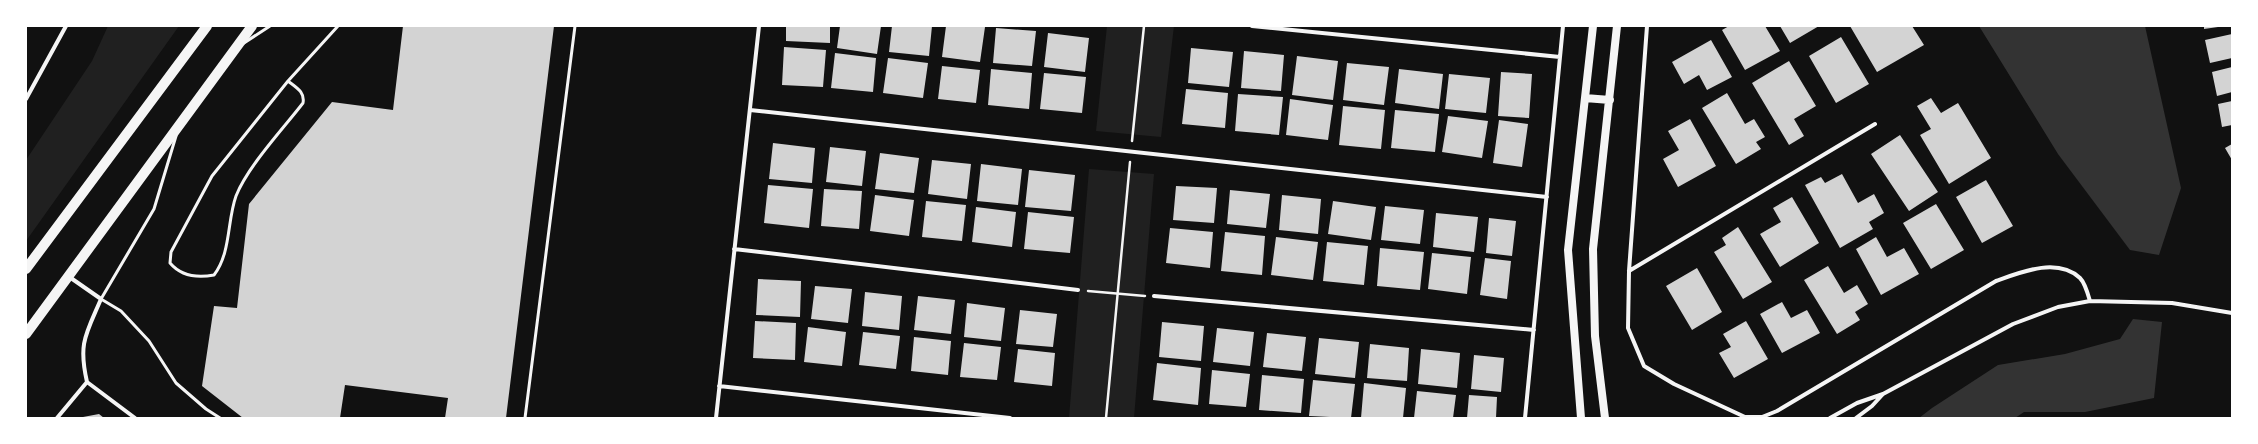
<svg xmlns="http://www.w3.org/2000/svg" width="2258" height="444" font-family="'PT Sans Narrow',sans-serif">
<rect width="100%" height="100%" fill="#111"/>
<path fill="#202020" d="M 108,26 L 179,26 L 26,241 L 26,160 L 92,61 Z
M 1107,26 L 1174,26 L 1161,137 L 1096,131 Z
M 1089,169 L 1154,174 L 1134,418 L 1069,418 Z"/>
<path fill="#333" d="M 1979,26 L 2145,26 L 2181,188 L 2159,255 L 2130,250 L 2058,154 Z
M 2133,319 L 2162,322 L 2154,398 L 2085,412 L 2024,412 L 2015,418 L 1919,418 L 1932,408 L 1998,365 L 2065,354 L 2120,339 Z"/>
<path fill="#d3d3d3" d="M 403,26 L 554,26 L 506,418 L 445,418 L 448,398 L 345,385 L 340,418 L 243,418 L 202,386 L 214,306 L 237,308 L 249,204 L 332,102 L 393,110 Z
M 786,26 L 830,26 L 830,43 L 786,41 Z
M 840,26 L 881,26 L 877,54 L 837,48 Z
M 892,26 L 932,26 L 929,56 L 889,52 Z
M 946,26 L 985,27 L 980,62 L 942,57 Z
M 1729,26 L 1765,26 L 1780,51 L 1745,70 L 1722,30 Z
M 1780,26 L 1819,26 L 1790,43 Z
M 1850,26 L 1912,26 L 1924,45 L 1877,72 Z
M 2204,26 L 2218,26 L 2218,27 L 2204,29 Z
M 996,28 L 1036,31 L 1032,66 L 993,63 Z
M 1048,33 L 1089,38 L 1085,72 L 1044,67 Z
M 2232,34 L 2232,58 L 2210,63 L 2205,40 Z
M 1841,37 L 1869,84 L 1836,103 L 1809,56 Z
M 1711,40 L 1732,77 L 1707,90 L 1699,75 L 1684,84 L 1672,62 Z
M 784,47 L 826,50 L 823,87 L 782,85 Z
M 1191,48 L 1233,52 L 1229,87 L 1188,83 Z
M 1244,51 L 1284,55 L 1281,91 L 1241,88 Z
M 835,53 L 876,58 L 873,92 L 831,88 Z
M 1297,56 L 1338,61 L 1333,100 L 1292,95 Z
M 888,58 L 928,63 L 923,98 L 883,93 Z
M 1789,61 L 1816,106 L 1794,119 L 1804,136 L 1789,145 L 1752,83 Z
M 1347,63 L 1389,67 L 1384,105 L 1343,100 Z
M 942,66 L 980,70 L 976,103 L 938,99 Z
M 2232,67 L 2232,92 L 2217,96 L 2212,72 Z
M 991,69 L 1032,73 L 1029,109 L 988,105 Z
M 1399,69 L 1443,74 L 1439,109 L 1395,103 Z
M 1501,72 L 1532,74 L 1529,118 L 1498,116 Z
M 1044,73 L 1086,77 L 1082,113 L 1040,109 Z
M 1449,74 L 1490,78 L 1486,113 L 1445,109 Z
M 1186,89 L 1228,93 L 1225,128 L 1182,124 Z
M 1727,93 L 1745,124 L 1754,119 L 1765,137 L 1756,142 L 1761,149 L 1736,164 L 1702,108 Z
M 1238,94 L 1283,97 L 1279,135 L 1235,131 Z
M 1931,98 L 1941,113 L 1958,103 L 1991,158 L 1949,184 L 1920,135 L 1931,129 L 1917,106 Z
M 1290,99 L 1333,105 L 1328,140 L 1286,135 Z
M 2232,101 L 2232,125 L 2222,127 L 2218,104 Z
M 1343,106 L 1385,110 L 1381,149 L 1339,145 Z
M 1395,110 L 1439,114 L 1435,152 L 1391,148 Z
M 1448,116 L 1488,121 L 1482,158 L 1442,152 Z
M 1690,119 L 1716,166 L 1678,187 L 1663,159 L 1679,150 L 1668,131 Z
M 1499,120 L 1528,124 L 1522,167 L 1493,163 Z
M 1900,135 L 1938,192 L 1909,211 L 1871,154 Z
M 773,143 L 815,148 L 812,183 L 769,179 Z
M 2232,144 L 2232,160 L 2225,148 Z
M 830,147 L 866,151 L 862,186 L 826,182 Z
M 880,153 L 919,158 L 914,193 L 875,189 Z
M 932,160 L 971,164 L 967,199 L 928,194 Z
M 981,164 L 1022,169 L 1018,205 L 977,201 Z
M 1029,170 L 1075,175 L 1071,211 L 1025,207 Z
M 1842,174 L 1858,203 L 1874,194 L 1884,213 L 1869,222 L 1873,229 L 1840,248 L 1805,185 L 1821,177 L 1825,183 Z
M 1986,180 L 2013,226 L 1982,243 L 1956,197 Z
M 768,185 L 813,189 L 809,228 L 764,223 Z
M 1176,186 L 1217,188 L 1214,223 L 1173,220 Z
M 824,189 L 862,191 L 859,229 L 821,226 Z
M 1230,190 L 1270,194 L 1266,228 L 1227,224 Z
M 875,195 L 914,200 L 909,236 L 870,231 Z
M 1282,195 L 1321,199 L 1318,234 L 1279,230 Z
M 1792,197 L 1819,243 L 1780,267 L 1760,234 L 1781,222 L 1773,208 Z
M 926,201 L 966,205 L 962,241 L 922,237 Z
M 1333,201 L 1376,207 L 1371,240 L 1328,234 Z
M 1936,204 L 1964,250 L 1931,269 L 1903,223 Z
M 1385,206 L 1424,210 L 1420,244 L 1381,240 Z
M 976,207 L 1016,212 L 1012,247 L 972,242 Z
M 1028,212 L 1074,217 L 1070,253 L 1024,249 Z
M 1436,213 L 1478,217 L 1474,252 L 1433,247 Z
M 1489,218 L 1516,221 L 1512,256 L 1486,253 Z
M 1738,227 L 1772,282 L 1743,299 L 1714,252 L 1726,245 L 1722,238 Z
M 1170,228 L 1213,232 L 1210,268 L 1166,263 Z
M 1225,232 L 1265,236 L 1262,275 L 1221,271 Z
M 1276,237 L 1318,242 L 1313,280 L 1271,275 Z
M 1876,237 L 1887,257 L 1904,248 L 1919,274 L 1881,295 L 1856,249 Z
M 1327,242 L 1368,246 L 1364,285 L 1323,281 Z
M 1380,248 L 1424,252 L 1420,290 L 1377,286 Z
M 1432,253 L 1471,257 L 1467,294 L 1428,289 Z
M 1485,258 L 1511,261 L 1507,299 L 1480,295 Z
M 1828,266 L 1844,293 L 1857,285 L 1868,304 L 1855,312 L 1860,320 L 1837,334 L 1804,280 Z
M 1697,268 L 1722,312 L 1692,330 L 1666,286 Z
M 758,279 L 801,281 L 800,317 L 756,315 Z
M 815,286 L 852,289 L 848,323 L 811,319 Z
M 865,292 L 902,296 L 899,330 L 862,326 Z
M 918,296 L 955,300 L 951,334 L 914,330 Z
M 1782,302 L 1791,318 L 1807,310 L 1820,333 L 1782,353 L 1760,314 Z
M 967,303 L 1005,308 L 1001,341 L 964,337 Z
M 1020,310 L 1057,314 L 1053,347 L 1016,344 Z
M 755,321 L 796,323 L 795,360 L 753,358 Z
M 1746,321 L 1768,359 L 1734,378 L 1719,353 L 1731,347 L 1723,334 Z
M 1162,322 L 1204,326 L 1201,361 L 1159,357 Z
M 808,327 L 846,332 L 842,366 L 804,362 Z
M 1217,328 L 1254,332 L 1250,366 L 1213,362 Z
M 863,332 L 900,336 L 896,369 L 859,365 Z
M 1267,333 L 1306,337 L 1302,371 L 1263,367 Z
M 914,337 L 951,341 L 948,375 L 911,371 Z
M 1319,338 L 1359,342 L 1355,378 L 1315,374 Z
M 964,343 L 1001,347 L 997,380 L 960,377 Z
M 1370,344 L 1409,348 L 1407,381 L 1367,378 Z
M 1018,349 L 1055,353 L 1052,386 L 1014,382 Z
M 1421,349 L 1460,353 L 1457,388 L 1418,384 Z
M 1474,355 L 1504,358 L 1501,392 L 1471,389 Z
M 1157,363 L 1201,368 L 1198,405 L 1153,400 Z
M 1212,370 L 1250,374 L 1246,407 L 1209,404 Z
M 1262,375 L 1304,379 L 1301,413 L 1259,410 Z
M 1313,380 L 1355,384 L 1351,418 L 1309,416 Z
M 1364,383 L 1406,388 L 1403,418 L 1361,418 Z
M 1417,391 L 1456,395 L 1453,418 L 1414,418 Z
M 1469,395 L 1497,397 L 1496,418 L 1467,418 Z
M 99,414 L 104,418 L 83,418 L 83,417 Z"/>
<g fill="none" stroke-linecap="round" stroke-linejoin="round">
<path stroke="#f5f5f5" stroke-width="2.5" d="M 1132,141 L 1144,26
M 1088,291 L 1145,296
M 1106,418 L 1130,162"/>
<path stroke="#f5f5f5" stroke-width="3" d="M 244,43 L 270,26
M 288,81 C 297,88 305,92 303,103 C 283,129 248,166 236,196 C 227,221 231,253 214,275 C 198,278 181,276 170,263 L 171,252 L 212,176 L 288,81 L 338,26
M 176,136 L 154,209 L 101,299 L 121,311 L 149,341 L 176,383 L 206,409 L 220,418
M 525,418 L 575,26"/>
<path stroke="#f5f5f5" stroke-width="4" d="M 1252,26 L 1560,57
M 1647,26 L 1629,271 L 1628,328 L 1644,366 L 1674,384 L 1745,417 L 1762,417 L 1777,411 L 1996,281 C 2021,272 2057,257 2080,278 C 2085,283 2088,294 2090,301
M 26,99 L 66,26
M 750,110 L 1547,197
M 734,249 L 1078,290
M 1629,271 L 1875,124
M 68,276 L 101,299 C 86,334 78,343 87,382
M 1154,296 L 1534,330
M 87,382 L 135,418
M 719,386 L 1010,418
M 57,418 L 87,382
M 716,418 L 759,26
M 1525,418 L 1563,26
M 1830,418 L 1857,403 L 1883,394 L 2013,324 L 2058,307 L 2090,301 L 2172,303 L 2232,313
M 1856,418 L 1872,406 L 1883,394"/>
<path stroke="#f5f5f5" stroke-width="8" d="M 1585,98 L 1610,100
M 1581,418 L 1568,250 L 1593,26
M 1605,418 L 1595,336 L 1593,249 L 1617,26"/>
<path stroke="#f5f5f5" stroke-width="10" d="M 26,269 L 207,26
M 26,334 L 252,26"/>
</g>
<rect width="2258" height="444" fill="none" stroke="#ffffff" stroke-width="54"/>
</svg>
